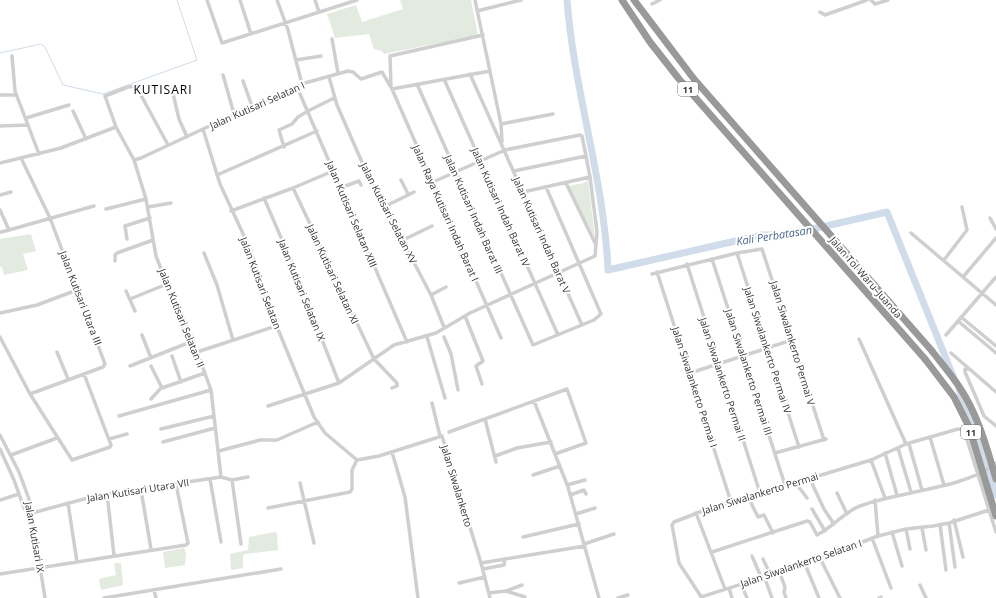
<svg xmlns="http://www.w3.org/2000/svg" width="996" height="598" font-family="'Open Sans',sans-serif">
<rect width="100%" height="100%" fill="#fff"/>
<path fill="#e3eadf" d="M 400,0 L 471,0 L 478,35 L 384,54 L 382,51 L 374,49 L 369,34 L 335,38 L 327,14 L 356,5 L 362,22 L 403,9 Z
M 588,180 L 595,238 L 568,186 L 584,183 Z
M 31,234 L 36,251 L 23,254 L 28,270 L 4,275 L 2,267 L 0,267 L 0,239 Z
M 275,532 L 277,533 L 278,550 L 245,554 L 243,556 L 243,568 L 231,570 L 230,554 L 248,550 L 249,537 Z
M 184,548 L 186,553 L 185,565 L 165,568 L 163,552 Z
M 114,563 L 121,563 L 123,585 L 101,590 L 99,579 L 116,575 Z"/>
<g fill="none" stroke-linecap="round" stroke-linejoin="round">
<path stroke="#d0dcea" stroke-width="1" d="M 0,53 L 41,44 L 45,47 L 63,85 L 103,94 L 197,60 L 177,0"/>
<path stroke="#d0dcea" stroke-width="7" d="M 567,0 C 574,91 604,179 608,270 L 762,235 L 787,235 L 887,212 L 953,376
M 959,389 L 989,471 L 996,495"/>
<path stroke="#cfcfcf" stroke-width="3.5" d="M 207,0 L 222,43 L 357,0
M 240,0 L 251,34
M 277,0 L 288,30 L 302,84
M 315,0 L 319,12
M 475,0 L 501,124 L 502,142
M 871,0 L 875,4 L 888,0
M 652,4 L 660,0
M 477,11 L 521,0
M 820,12 L 825,15 L 867,0
M 332,39 L 338,73
M 12,56 L 15,91 L 39,154
M 296,60 L 321,56
M 470,74 L 582,325
M 223,75 L 234,114
M 329,77 L 337,105 L 365,169 L 431,295 L 444,327
M 444,79 L 558,335
M 243,81 L 252,106
M 417,84 L 533,345 L 594,320 L 601,314 L 546,187
M 297,87 L 407,342
M 391,87 L 390,56 L 483,35
M 172,89 L 179,119 L 187,137
M 392,89 L 490,71
M 0,95 L 16,95
M 73,111 L 86,139
M 26,118 L 69,105
M 501,124 L 553,114
M 0,126 L 28,125
M 203,129 L 305,83 L 348,71 L 353,72 L 361,79 L 382,72 L 392,89 L 501,338
M 168,145 L 136,86 L 128,87 L 105,96 L 116,127 L 134,160 L 141,158 L 203,129 L 220,184 L 251,251 L 266,300 L 314,417 L 325,433 L 357,460
M 284,147 L 279,130 L 292,124 L 298,117 L 308,111 L 334,98
M 21,158 L 50,218 L 105,364 L 103,367 L 30,394
M 134,160 L 146,199 L 156,256 L 167,284 L 191,335 L 211,390 L 221,477
M 0,163 L 61,148 L 116,127
M 217,175 L 317,131
M 401,180 L 408,194
M 433,182 L 505,150 L 580,135 L 582,136 L 586,156 L 514,171
M 566,183 L 596,245
M 293,188 L 374,359 L 397,383 L 397,386 L 392,388
M 340,188 L 359,181 L 361,185
M 523,192 L 590,177 L 586,156
M 0,195 L 11,192
M 264,198 L 292,263 L 339,383
M 148,207 L 171,203
M 384,207 L 414,192
M 106,209 L 146,199
M 0,210 L 9,230 L 94,206
M 231,211 L 293,188 L 333,171
M 990,218 L 996,229
M 1,232 L 9,230
M 911,233 L 996,305
M 127,239 L 125,226 L 150,218
M 403,240 L 432,226
M 204,253 L 217,285 L 233,340
M 737,253 L 799,447
M 712,259 L 785,485
M 944,260 L 967,230 L 962,207
M 115,261 L 115,255 L 117,253 L 153,240
M 687,264 L 760,493
M 657,272 L 731,502
M 652,274 L 737,253 L 762,249 L 824,440
M 963,277 L 996,238
M 126,291 L 135,311
M 431,295 L 446,287
M 130,299 L 167,284
M 0,313 L 37,305 L 77,290
M 465,316 L 483,361 L 476,366 L 482,384
M 961,317 L 996,346
M 958,321 L 996,353
M 142,335 L 151,358
M 946,335 L 996,277
M 0,337 L 30,394 L 72,460 L 110,447 L 111,445 L 84,374
M 427,337 L 445,398
M 444,337 L 451,354 L 458,390
M 859,339 L 906,444 L 958,429 L 964,430 L 996,532
M 57,352 L 68,379
M 197,352 L 276,326
M 951,353 L 996,392
M 172,356 L 181,382
M 130,366 L 193,341
M 151,366 L 162,388 L 205,373
M 969,369 L 965,369 L 965,372 L 984,416 L 996,426
M 690,373 L 792,340
M 151,399 L 161,388
M 534,401 L 568,487 L 599,598
M 432,403 L 440,436
M 268,406 L 339,383 L 394,345 L 436,333 L 470,313 L 595,256 L 597,232 L 590,177
M 119,416 L 211,390
M 485,419 L 496,462
M 161,429 L 214,416
M 449,432 L 567,389 L 586,443 L 555,454
M 0,435 L 19,472 L 29,499 L 45,598
M 930,437 L 944,485
M 109,439 L 127,434
M 163,442 L 215,428
M 909,444 L 922,490
M 898,448 L 911,492
M 0,449 L 14,480 L 24,508 L 27,512 L 32,513 L 99,495 L 221,477
M 219,451 L 260,440 L 277,440 L 318,422
M 392,452 L 405,497 L 418,598
M 775,453 L 826,439
M 885,453 L 897,495
M 11,455 L 57,438
M 495,456 L 517,448 L 551,442
M 357,460 L 379,456 L 442,436 L 481,563 L 490,598
M 871,460 L 885,498
M 533,475 L 560,466
M 221,477 L 232,480 L 248,477
M 809,477 L 824,509 L 834,524
M 210,479 L 221,542
M 232,480 L 241,544
M 795,482 L 807,498
M 300,483 L 314,543
M 567,485 L 585,480
M 141,490 L 151,549
M 837,493 L 847,514
M 107,494 L 114,555
M 570,495 L 584,490 L 586,494
M 748,497 L 758,517 L 764,515 L 773,533
M 0,500 L 19,494
M 875,500 L 878,536
M 68,503 L 77,562
M 268,508 L 350,492 L 352,489 L 352,470 L 357,460
M 812,509 L 825,531
M 696,513 L 725,589
M 576,514 L 595,508
M 954,520 L 963,557
M 949,523 L 955,567
M 940,525 L 946,570
M 922,528 L 926,550
M 906,529 L 910,549
M 892,532 L 902,566
M 523,537 L 579,524
M 872,538 L 891,588
M 584,544 L 614,534
M 712,552 L 807,521 L 810,522 L 817,535 C 833,527 844,512 860,506 C 899,491 965,489 996,463
M 752,556 L 761,577
M 820,558 L 840,598
M 763,559 L 770,574
M 481,563 L 585,546
M 805,564 L 819,598
M 483,569 L 504,565 L 505,559
M 779,571 L 785,587 L 784,592 L 786,598
M 0,574 L 186,545 L 188,543 L 176,484
M 764,576 L 772,598
M 459,583 L 485,577
M 741,584 L 747,598
M 920,585 L 926,598
M 729,588 L 732,598
M 154,590 L 156,598
M 506,591 L 522,585
M 489,593 L 506,591 L 525,597
M 701,597 L 805,564 L 878,536 L 906,529 L 933,526 L 949,523 L 989,510
M 104,598 L 281,569
M 618,598 L 628,595
M 702,598 L 679,563 L 672,525 L 674,522 L 705,510 L 871,460 L 906,444
M 879,598 L 881,597"/>
<path stroke="#999" stroke-width="7" d="M 622,0 L 650,42 L 679,79 L 925,359
M 634,0 L 694,79 L 932,351"/>
<path stroke="#999" stroke-width="7" d="M 932,351 C 941,363 952,375 960,388 C 978,415 987,448 996,479
M 925,359 L 954,397 L 969,427 L 996,516"/>
</g>
<g text-anchor="middle" dominant-baseline="central" stroke-width="4" stroke-linejoin="round" paint-order="stroke">
<g fill="#fff" stroke="#707070" stroke-width="1">
<rect x="678" y="82" width="20" height="14" rx="3"/>
<rect x="961" y="425" width="20" height="14" rx="3"/>
</g>
<g font-size="9" font-weight="bold" fill="#323232">
<text x="688" y="89">11</text>
<text x="971" y="432">11</text>
</g>
<g font-size="10" fill="#323232" stroke="#fff">
<text transform="translate(257 105) rotate(-24)">Jalan Kutisari Selatan I</text>
<text transform="translate(501 207) rotate(66)">Jalan Kutisari Indah Barat IV</text>
<text transform="translate(389 213) rotate(63)">Jalan Kutisari Selatan XV</text>
<text transform="translate(446 213) rotate(66)">Jalan Raya Kutisari Indah Barat I</text>
<text transform="translate(352 214) rotate(67)">Jalan Kutisari Selatan XIII</text>
<text transform="translate(474 214) rotate(66)">Jalan Kutisari Indah Barat III</text>
<text transform="translate(542 235) rotate(66)">Jalan Kutisari Indah Barat V</text>
<text transform="translate(333 274) rotate(65)">Jalan Kutisari Selatan XI</text>
<text transform="translate(866 277) rotate(49)">Jalan Tol Waru–Juanda</text>
<text transform="translate(261 283) rotate(69)">Jalan Kutisari Selatan</text>
<text transform="translate(302 290) rotate(68)">Jalan Kutisari Selatan IX</text>
<text transform="translate(81 298) rotate(69)">Jalan Kutisari Utara III</text>
<text transform="translate(182 318) rotate(68)">Jalan Kutisari Selatan II</text>
<text transform="translate(793 343) rotate(73)">Jalan Siwalankerto Permai V</text>
<text transform="translate(768 350) rotate(72)">Jalan Siwalankerto Permai IV</text>
<text transform="translate(749 372) rotate(72)">Jalan Siwalankerto Permai III</text>
<text transform="translate(723 379) rotate(72)">Jalan Siwalankerto Permai II</text>
<text transform="translate(695 387) rotate(72)">Jalan Siwalankerto Permai I</text>
<text transform="translate(457 486) rotate(73)">Jalan Siwalankerto</text>
<text transform="translate(138 490) rotate(-9)">Jalan Kutisari Utara VII</text>
<text transform="translate(760 493) rotate(-17)">Jalan Siwalankerto Permai</text>
<text transform="translate(35 537) rotate(80)">Jalan Kutisari IX</text>
<text transform="translate(801 563) rotate(-19)">Jalan Siwalankerto Selatan I</text>
</g>
<g font-size="11" font-style="italic" fill="#48668c" stroke="#fff">
<text transform="translate(774 235) rotate(-9)">Kali Perbatasan</text>
</g>
<g font-size="12" letter-spacing="1" fill="#000" stroke="#fff">
<text x="163" y="89">KUTISARI</text>
</g>
</g>
</svg>
